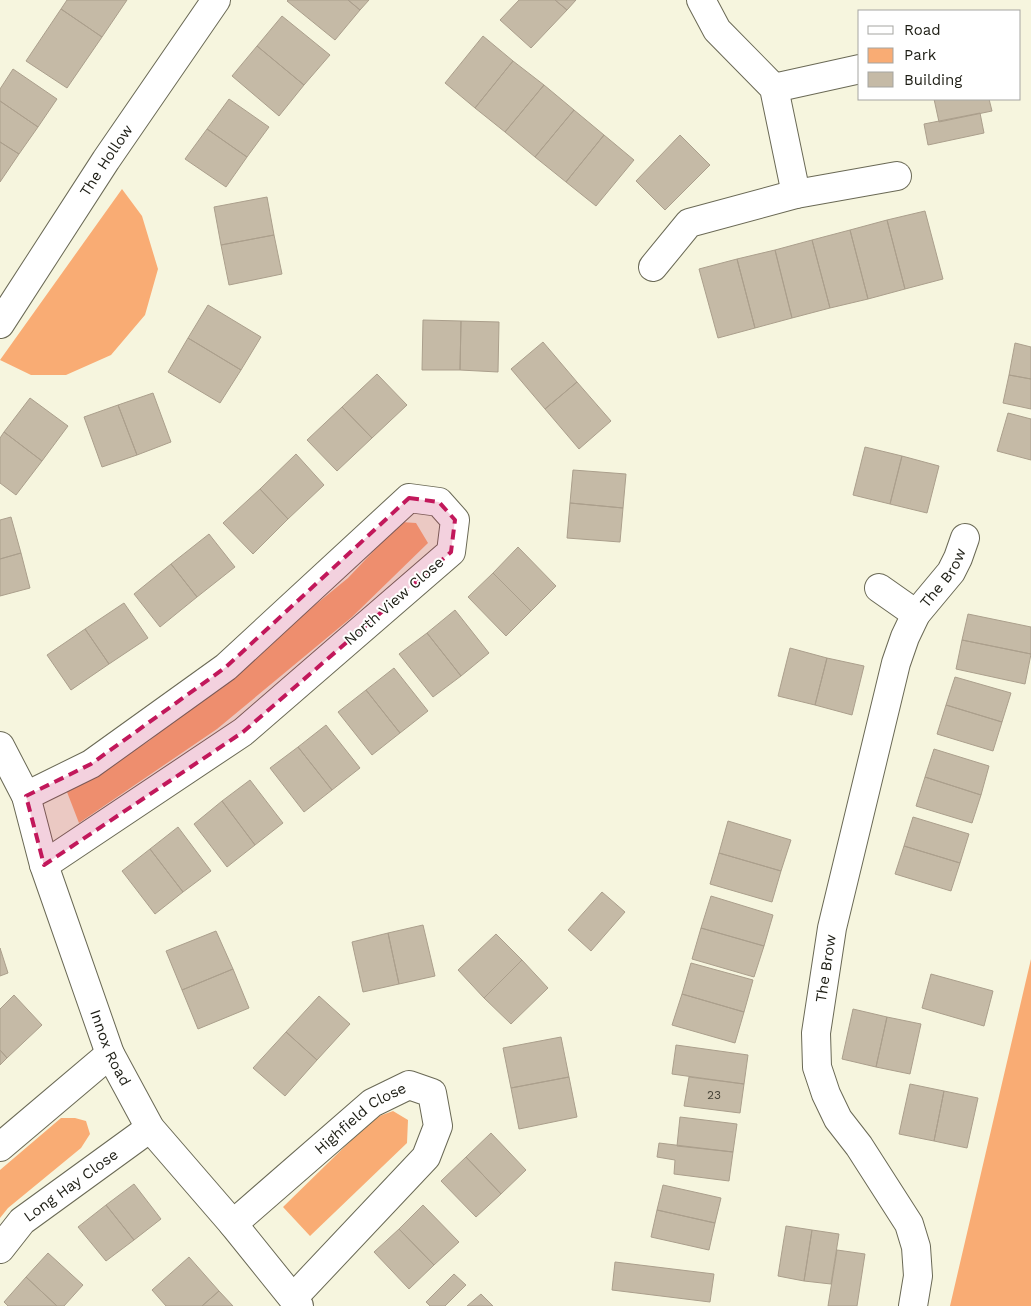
<svg xmlns="http://www.w3.org/2000/svg" width="1031" height="1306" font-family="'Work Sans',sans-serif">
<rect width="100%" height="100%" fill="#f6f5de"/>
<path fill="#f9ac74" d="M 122,189 L 142,216 L 158,269 L 145,315 L 111,355 L 66,375 L 31,375 L 0,360 Z
M 401,522 L 416,523 L 428,543 L 352,617 L 217,729 L 79,823 L 67,792 L 149,741 L 348,578 Z
M 1031,959 L 1031,1306 L 950,1306 Z
M 393,1111 L 408,1120 L 407,1143 L 310,1236 L 283,1207 L 374,1118 Z
M 61,1118 L 75,1118 L 86,1121 L 90,1134 L 81,1148 L 8,1208 L 0,1218 L 0,1170 Z"/>
<path fill="#c5baa6" stroke="#ab9f8c" d="M 67,0 L 127,0 L 102,37 L 61,9 Z
M 288,0 L 348,0 L 360,10 L 335,40 L 287,1 Z
M 348,0 L 369,0 L 360,10 Z
M 519,0 L 555,0 L 567,10 L 531,48 L 500,20 Z
M 555,0 L 576,0 L 567,10 Z
M 61,9 L 102,37 L 67,88 L 26,61 Z
M 282,16 L 330,55 L 304,85 L 257,46 Z
M 483,36 L 513,61 L 475,108 L 445,83 Z
M 257,46 L 304,85 L 279,116 L 232,76 Z
M 513,61 L 544,85 L 505,132 L 475,108 Z
M 13,69 L 57,99 L 38,127 L 0,101 L 0,89 Z
M 544,85 L 574,110 L 535,157 L 505,132 Z
M 229,99 L 269,127 L 247,157 L 207,129 Z
M 934,99 L 989,99 L 992,111 L 939,122 Z
M 0,101 L 38,127 L 19,154 L 0,142 Z
M 574,110 L 604,135 L 566,182 L 535,157 Z
M 980,113 L 984,133 L 928,145 L 924,124 Z
M 207,129 L 247,157 L 226,187 L 185,159 Z
M 604,135 L 634,160 L 596,206 L 566,182 Z
M 680,135 L 710,165 L 665,210 L 636,181 Z
M 0,142 L 19,154 L 0,182 Z
M 267,197 L 274,235 L 221,245 L 214,207 Z
M 925,211 L 943,279 L 905,289 L 887,220 Z
M 887,220 L 905,289 L 868,299 L 850,230 Z
M 850,230 L 868,299 L 830,308 L 812,240 Z
M 274,235 L 282,274 L 229,285 L 221,245 Z
M 812,240 L 830,308 L 792,318 L 775,250 Z
M 775,250 L 792,318 L 755,328 L 737,259 Z
M 737,259 L 755,328 L 718,338 L 699,269 Z
M 208,305 L 261,337 L 241,370 L 188,338 Z
M 423,320 L 461,321 L 460,370 L 422,370 Z
M 461,321 L 499,322 L 498,372 L 460,370 Z
M 188,338 L 241,370 L 220,403 L 168,372 Z
M 543,342 L 577,382 L 545,409 L 511,369 Z
M 1015,343 L 1031,347 L 1031,379 L 1009,375 Z
M 377,374 L 407,405 L 372,438 L 342,407 Z
M 1009,375 L 1031,379 L 1031,409 L 1003,403 Z
M 577,382 L 611,421 L 579,449 L 545,409 Z
M 153,393 L 171,442 L 137,455 L 118,405 Z
M 30,398 L 68,426 L 42,461 L 4,432 Z
M 118,405 L 137,455 L 102,467 L 84,417 Z
M 342,407 L 372,438 L 337,471 L 307,440 Z
M 1008,413 L 1031,419 L 1031,460 L 997,451 Z
M 4,432 L 42,461 L 16,495 L 0,483 L 0,438 Z
M 865,447 L 902,456 L 890,504 L 853,495 Z
M 296,454 L 324,485 L 288,519 L 260,489 Z
M 902,456 L 939,466 L 927,513 L 890,504 Z
M 573,470 L 626,474 L 623,508 L 570,503 Z
M 260,489 L 288,519 L 253,554 L 223,523 Z
M 570,503 L 623,508 L 620,542 L 567,538 Z
M 11,517 L 21,553 L 0,559 L 0,520 Z
M 209,534 L 235,567 L 197,597 L 171,564 Z
M 518,547 L 556,586 L 531,611 L 493,573 Z
M 21,553 L 30,588 L 0,596 L 0,559 Z
M 171,564 L 197,597 L 160,627 L 134,594 Z
M 493,573 L 531,611 L 506,636 L 468,597 Z
M 124,603 L 148,638 L 109,664 L 85,629 Z
M 455,610 L 489,653 L 461,676 L 427,633 Z
M 968,614 L 1031,627 L 1031,654 L 962,640 Z
M 85,629 L 109,664 L 71,690 L 47,655 Z
M 427,633 L 461,676 L 433,697 L 399,654 Z
M 962,640 L 1031,654 L 1025,684 L 956,669 Z
M 790,648 L 827,658 L 815,705 L 778,696 Z
M 827,658 L 864,666 L 852,715 L 815,705 Z
M 394,668 L 428,711 L 400,733 L 366,690 Z
M 955,677 L 1011,693 L 1002,722 L 946,705 Z
M 366,690 L 400,733 L 372,755 L 338,712 Z
M 946,705 L 1002,722 L 993,751 L 937,734 Z
M 326,725 L 360,768 L 332,790 L 298,747 Z
M 298,747 L 332,790 L 304,812 L 270,768 Z
M 934,749 L 989,766 L 981,795 L 925,777 Z
M 925,777 L 981,795 L 972,823 L 916,806 Z
M 250,780 L 283,823 L 255,845 L 222,801 Z
M 222,801 L 255,845 L 227,867 L 194,824 Z
M 913,817 L 969,834 L 960,863 L 904,846 Z
M 728,821 L 791,840 L 781,871 L 719,853 Z
M 178,827 L 211,871 L 183,892 L 150,849 Z
M 904,846 L 960,863 L 951,891 L 895,874 Z
M 150,849 L 183,892 L 155,914 L 122,871 Z
M 719,853 L 781,871 L 772,902 L 710,884 Z
M 602,892 L 625,912 L 591,951 L 568,930 Z
M 711,896 L 773,915 L 764,946 L 701,928 Z
M 423,925 L 435,976 L 399,984 L 388,933 Z
M 701,928 L 764,946 L 754,977 L 692,959 Z
M 216,931 L 233,969 L 182,990 L 166,951 Z
M 388,933 L 399,984 L 363,992 L 352,942 Z
M 496,934 L 522,960 L 484,998 L 458,970 Z
M 0,948 L 8,973 L 0,976 Z
M 522,960 L 548,988 L 511,1024 L 484,998 Z
M 691,963 L 753,980 L 744,1012 L 682,994 Z
M 233,969 L 249,1008 L 198,1029 L 182,990 Z
M 931,974 L 993,991 L 984,1026 L 922,1008 Z
M 682,994 L 744,1012 L 735,1043 L 672,1025 Z
M 14,995 L 42,1025 L 7,1058 L 0,1050 L 0,1009 Z
M 319,996 L 350,1024 L 317,1060 L 286,1032 Z
M 853,1009 L 887,1017 L 876,1067 L 842,1059 Z
M 887,1017 L 921,1024 L 910,1074 L 876,1067 Z
M 286,1032 L 317,1060 L 285,1096 L 253,1068 Z
M 561,1037 L 569,1077 L 511,1088 L 503,1048 Z
M 676,1045 L 748,1055 L 744,1084 L 672,1074 Z
M 0,1050 L 7,1058 L 0,1065 Z
M 569,1077 L 577,1117 L 519,1129 L 511,1088 Z
M 689,1077 L 744,1084 L 740,1113 L 684,1106 Z
M 910,1084 L 944,1091 L 934,1141 L 899,1134 Z
M 944,1091 L 978,1098 L 967,1148 L 934,1141 Z
M 680,1117 L 737,1124 L 733,1152 L 677,1146 Z
M 491,1133 L 526,1170 L 501,1194 L 466,1157 Z
M 659,1143 L 733,1152 L 729,1181 L 674,1174 L 675,1160 L 657,1157 Z
M 466,1157 L 501,1194 L 476,1217 L 441,1181 Z
M 134,1184 L 161,1219 L 134,1240 L 106,1205 Z
M 663,1185 L 721,1198 L 715,1223 L 657,1210 Z
M 106,1205 L 134,1240 L 106,1261 L 78,1227 Z
M 423,1205 L 459,1242 L 434,1265 L 399,1229 Z
M 657,1210 L 715,1223 L 709,1250 L 651,1237 Z
M 786,1226 L 812,1230 L 804,1281 L 778,1276 Z
M 399,1229 L 434,1265 L 409,1289 L 374,1252 Z
M 812,1230 L 839,1234 L 831,1284 L 804,1281 Z
M 837,1250 L 865,1254 L 857,1306 L 828,1306 Z
M 48,1253 L 83,1285 L 64,1306 L 57,1306 L 26,1277 Z
M 189,1257 L 219,1291 L 202,1306 L 166,1306 L 152,1290 Z
M 615,1262 L 714,1274 L 710,1302 L 612,1290 Z
M 454,1274 L 466,1285 L 445,1306 L 430,1306 L 426,1302 Z
M 26,1277 L 57,1306 L 8,1306 L 4,1302 Z
M 219,1291 L 233,1306 L 202,1306 Z
M 481,1294 L 493,1306 L 467,1306 Z"/>
<g fill="none" stroke-linecap="round" stroke-linejoin="round">
<g stroke="#6a6955" stroke-width="30">
<g id="street">
<path d="M 774,88 L 860,69"/>
<path d="M 796,194 L 897,176"/>
<path d="M 653,267 L 689,223 L 796,194 L 774,88 L 717,30 L 701,0"/>
<path d="M 879,588 L 916,614"/>
<path id="s1" d="M 0,746 L 26,796 L 44,865 L 110,1054 L 150,1128 L 233,1224 L 299,1306"/>
<path d="M 26,796 L 91,764 L 226,667 L 409,498 L 439,502 L 455,520 L 451,552 L 243,732 L 44,865"/>
<path d="M 0,1147 L 110,1054"/>
<path id="s2" d="M 233,1224 L 372,1103 L 409,1085 L 432,1093 L 438,1126 L 426,1157 L 293,1298"/>
<path id="s3" d="M 0,1249 L 22,1221 L 150,1128"/>
<path id="s4" d="M 913,1306 L 918,1276 L 916,1247 L 909,1224 L 859,1146 L 838,1119 L 826,1094 L 817,1067 L 816,1033 L 832,928 L 896,663 L 905,637 L 916,614 L 951,572 L 958,558 L 965,538"/>
</g>
</g>
<g stroke="#6a6955" stroke-width="30">
<g id="secondary">
<path id="s5" d="M 0,324 L 106,160 L 216,0"/>
</g>
</g>
<use href="#street" stroke="#fff" stroke-width="28"/>
<use href="#secondary" stroke="#fff" stroke-width="28"/>
</g>
<path fill="#c2185b" fill-opacity="0.2" stroke="#c2185b" stroke-width="4" stroke-dasharray="10 6" stroke-linejoin="round" d="M 409,498 L 439,502 L 455,520 L 451,552 L 243,732 L 44,865 L 26,796 L 91,764 L 226,667 Z"/>
<g text-anchor="middle" dominant-baseline="central" stroke-width="4" stroke-linejoin="round" paint-order="stroke">
<g font-size="12" fill="#474438">
<text x="714" y="1095">23</text>
</g>
<g font-size="15" fill="#1d1d14" stroke="#fff">
<text stroke="none"><textPath href="#s5" startOffset="195">The Hollow</textPath></text>
<text stroke="none"><textPath href="#s4" startOffset="778">The Brow</textPath></text>
<text transform="translate(394 601) rotate(-41)">North View Close</text>
<text stroke="none"><textPath href="#s4" startOffset="366">The Brow</textPath></text>
<text stroke="none"><textPath href="#s1" startOffset="322">Innox Road</textPath></text>
<text stroke="none"><textPath href="#s2" startOffset="166">Highfield Close</textPath></text>
<text stroke="none"><textPath href="#s3" startOffset="96">Long Hay Close</textPath></text>
</g>
</g>
<rect x="858" y="10" width="162" height="90" fill="#ffffff" stroke="#a5a5a1"/>
<rect x="868" y="26" width="25" height="8" fill="#ffffff" stroke="#a5a5a1"/>
<text x="904" y="35" font-size="15" fill="#1d1d14">Road</text>
<rect x="868" y="48" width="25" height="15" fill="#f9ac74" stroke="#a5a5a1"/>
<text x="904" y="60" font-size="15" fill="#1d1d14">Park</text>
<rect x="868" y="72" width="25" height="15" fill="#c5baa6" stroke="#a5a5a1"/>
<text x="904" y="85" font-size="15" fill="#1d1d14">Building</text>
</svg>
